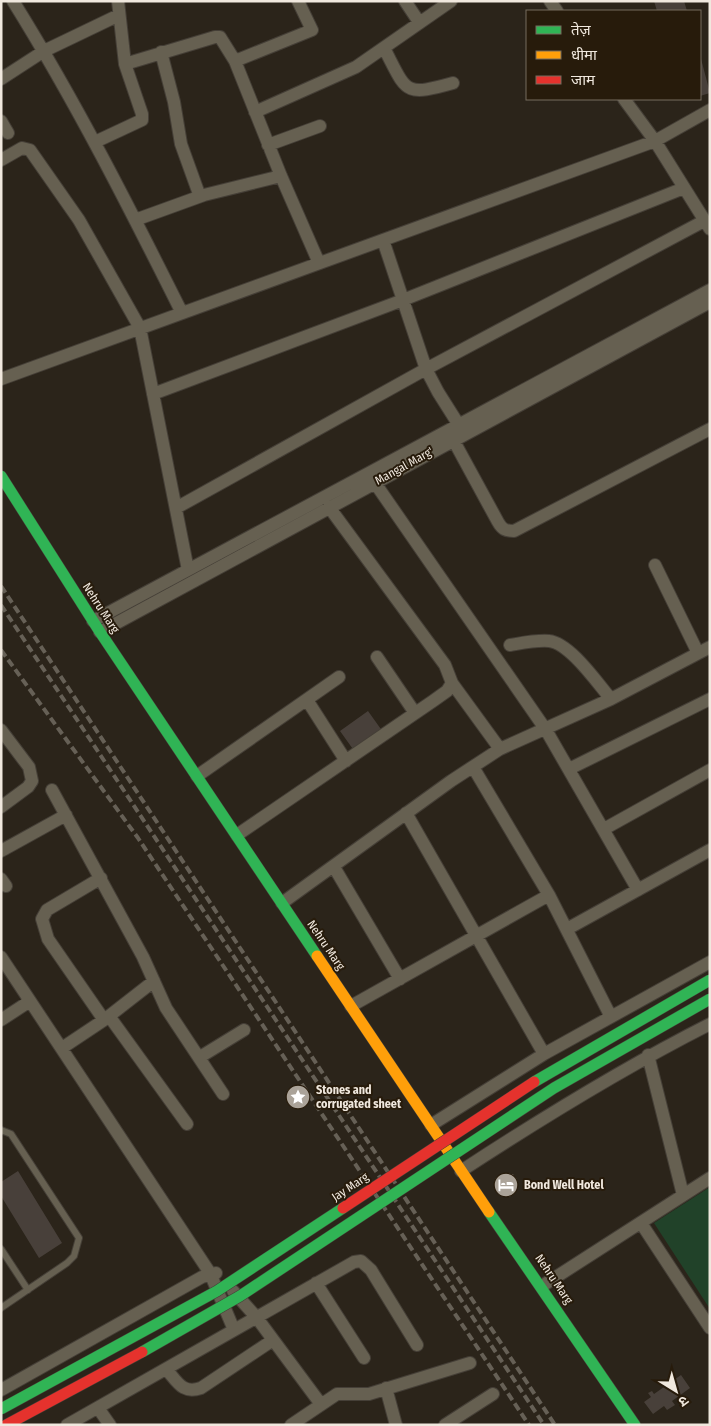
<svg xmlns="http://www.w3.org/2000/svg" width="711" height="1426" font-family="'Fira Sans Condensed','Noto Sans Devanagari',sans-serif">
<rect width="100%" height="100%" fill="#2b241a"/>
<path fill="#214229" d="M 710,1187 L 710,1309 L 654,1223 Z"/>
<path fill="#48403a" d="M 654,1 L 684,1 L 687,11 L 657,11 Z
M 700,55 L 710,93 L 700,96 Z
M 368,711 L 383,732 L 355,752 L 340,731 Z
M 18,1171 L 62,1243 L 39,1258 L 1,1196 L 1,1182 Z
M 681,1375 L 690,1388 L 672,1401 L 675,1405 L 667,1410 L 664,1406 L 653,1414 L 644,1402 L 651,1397 L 648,1393 L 652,1391 L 654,1394 Z"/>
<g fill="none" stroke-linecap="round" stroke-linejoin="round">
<g stroke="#453f37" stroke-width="8">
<path id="lane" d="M 1,1130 L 11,1134 L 79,1238 L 74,1256 L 67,1263 L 1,1308
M 1,1249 L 28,1290"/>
</g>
<g stroke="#453f37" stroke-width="14">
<path id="street" d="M 13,1 C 76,102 129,207 182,313
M 405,1 L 419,22
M 550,1 L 557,11
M 384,48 C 407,92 403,97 453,83
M 161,52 L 174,102 L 181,144 L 199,194 L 204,195 L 281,176
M 235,61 L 312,30 L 298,1
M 125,64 L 215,37 L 220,37 L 235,61 L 281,176 L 319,263
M 1,79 L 44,51 L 119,15
M 624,99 L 655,141 L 710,229
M 255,112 L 356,67 L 451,1
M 1,121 L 8,133
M 95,142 L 142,120 L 142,114 L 125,64 L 118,1
M 268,145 L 320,126
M 1,160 L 22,148 L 30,150 L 79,220 L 140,328 L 188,570
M 135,220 L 204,195
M 383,240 L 426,369 L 438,392 L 462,430
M 1,379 L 655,141 L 710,110
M 153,394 L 403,300 L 684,188
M 449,432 L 498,522 C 502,529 505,531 514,531 L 710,429
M 375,483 L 546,730 L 638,890
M 176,508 L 426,369 L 704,221
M 655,565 L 698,653
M 93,621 L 710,290
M 100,632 L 710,302
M 510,645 C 522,643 536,640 549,641 C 570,643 598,684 611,699
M 377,657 L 415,713
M 452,683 L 500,749
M 307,700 L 346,761
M 1,730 L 29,767 L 32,781 L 28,787 L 1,807
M 473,767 L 549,895 L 611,1017
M 569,769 L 710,699
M 197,776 L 339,677
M 52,790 L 143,957 L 166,1008 L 223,1094
M 406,813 L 544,1054
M 604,829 L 710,770
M 237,835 L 433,701 L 447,691 L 452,683 L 445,665 L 329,507
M 1,851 L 66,815
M 334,867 L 400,979
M 101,878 L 47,910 L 42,919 L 48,939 L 104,1020
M 1,879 L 6,886
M 282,903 L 451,781 L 500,749 L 611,699 L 710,647
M 567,929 L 710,850
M 1,957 L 210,1273 L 234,1330
M 351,1006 L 549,895
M 109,1016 L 187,1124
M 1,1020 L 30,1001
M 62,1048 L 104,1020 L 154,981
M 648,1055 L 683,1195
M 200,1057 L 244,1030
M 431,1125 L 544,1054 L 710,962
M 461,1171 C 542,1118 623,1068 710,1024
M 641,1223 L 710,1328
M 316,1283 L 364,1358
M 542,1286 L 710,1178
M 233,1291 L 257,1318 L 320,1403
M 167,1370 C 178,1383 183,1394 201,1388 L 273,1340
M 386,1388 L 396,1425
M 1,1390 L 202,1277 L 216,1273
M 98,1408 L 110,1425
M 67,1425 L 354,1262 L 361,1261 L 371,1270 L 417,1345
M 291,1425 L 337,1394 L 369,1394 L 470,1363
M 445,1425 L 493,1394"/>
</g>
<g stroke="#453f37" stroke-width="12">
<path id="fast" d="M 1,476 L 100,632 L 317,956
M 489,1212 L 635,1425"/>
</g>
<g stroke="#453f37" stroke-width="12">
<path id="slow" d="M 317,956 L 489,1212"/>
</g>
<use href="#lane" stroke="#666051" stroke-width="6"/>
<use href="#street" stroke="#666051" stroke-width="12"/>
<use href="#fast" stroke="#30b455" stroke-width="11"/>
<use href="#slow" stroke="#ff9f0a" stroke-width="11"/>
<path stroke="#666056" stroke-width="4" stroke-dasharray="8 4" stroke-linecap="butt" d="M 1,586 L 555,1425
M 1,605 L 544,1425
M 1,650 L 138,838 L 529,1425"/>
<g stroke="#453f37" stroke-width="12" stroke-linecap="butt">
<path id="fast-bridge" d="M 534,1082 L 710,980
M 142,1352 L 240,1296 L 554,1088 L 710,999
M 1,1409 L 217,1291 L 343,1208"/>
</g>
<g stroke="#453f37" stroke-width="12" stroke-linecap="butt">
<path id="jam-bridge" d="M 343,1208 L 534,1082
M 6,1425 L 142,1352"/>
</g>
<use href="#fast-bridge" stroke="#30b455" stroke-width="11"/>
<use href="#jam-bridge" stroke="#e5322d" stroke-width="11"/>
</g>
<defs>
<g id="sight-disc" transform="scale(1.25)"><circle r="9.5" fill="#aba399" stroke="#271b0b"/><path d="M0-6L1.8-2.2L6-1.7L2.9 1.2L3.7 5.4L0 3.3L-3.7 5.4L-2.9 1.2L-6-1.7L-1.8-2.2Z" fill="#fff"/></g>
<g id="hotel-disc" transform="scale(1.25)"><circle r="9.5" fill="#aba399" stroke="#271b0b"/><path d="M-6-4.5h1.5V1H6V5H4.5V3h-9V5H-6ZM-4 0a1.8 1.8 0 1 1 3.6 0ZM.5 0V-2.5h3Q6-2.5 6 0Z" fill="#fff"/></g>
</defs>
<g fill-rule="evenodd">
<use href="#sight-disc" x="298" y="1097"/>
<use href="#hotel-disc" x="506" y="1185"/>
</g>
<g text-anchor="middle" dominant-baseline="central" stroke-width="4" stroke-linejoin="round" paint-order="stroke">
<g font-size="12" fill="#f0e8de" stroke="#271b0b">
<text transform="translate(404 466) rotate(-29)">Mangal Marg'</text>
<text transform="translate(101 608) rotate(57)">Nehru Marg</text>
<text transform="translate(326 945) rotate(56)">Nehru Marg</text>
<text transform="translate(350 1187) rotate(-34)">Jay Marg</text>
<text transform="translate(554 1279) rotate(56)">Nehru Marg</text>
</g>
<g font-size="12" font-weight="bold" fill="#f0e8de" stroke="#271b0b" text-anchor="start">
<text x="316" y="1090">Stones and<tspan x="316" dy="14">corrugated sheet</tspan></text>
<text x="524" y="1185">Bond Well Hotel</text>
</g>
</g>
<rect width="711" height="1426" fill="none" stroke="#f0e8de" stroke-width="5"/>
<rect x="526" y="10" width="175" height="90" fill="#271b0b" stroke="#776d5f"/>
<rect x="536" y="26" width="25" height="8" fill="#30b455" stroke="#776d5f"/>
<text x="571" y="35" font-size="15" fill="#f0e8de">तेज़</text>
<rect x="536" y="51" width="25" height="8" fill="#ff9f0a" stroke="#776d5f"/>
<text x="571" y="60" font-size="15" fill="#f0e8de">धीमा</text>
<rect x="536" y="76" width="25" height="8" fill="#e5322d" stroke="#776d5f"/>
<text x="571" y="85" font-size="15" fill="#f0e8de">जाम</text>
<g transform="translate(676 1391) rotate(143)" stroke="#271b0b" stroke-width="4" paint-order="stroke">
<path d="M0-4L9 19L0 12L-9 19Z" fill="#f0e8de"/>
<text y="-8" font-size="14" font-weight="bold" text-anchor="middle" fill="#f0e8de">उ</text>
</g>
</svg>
